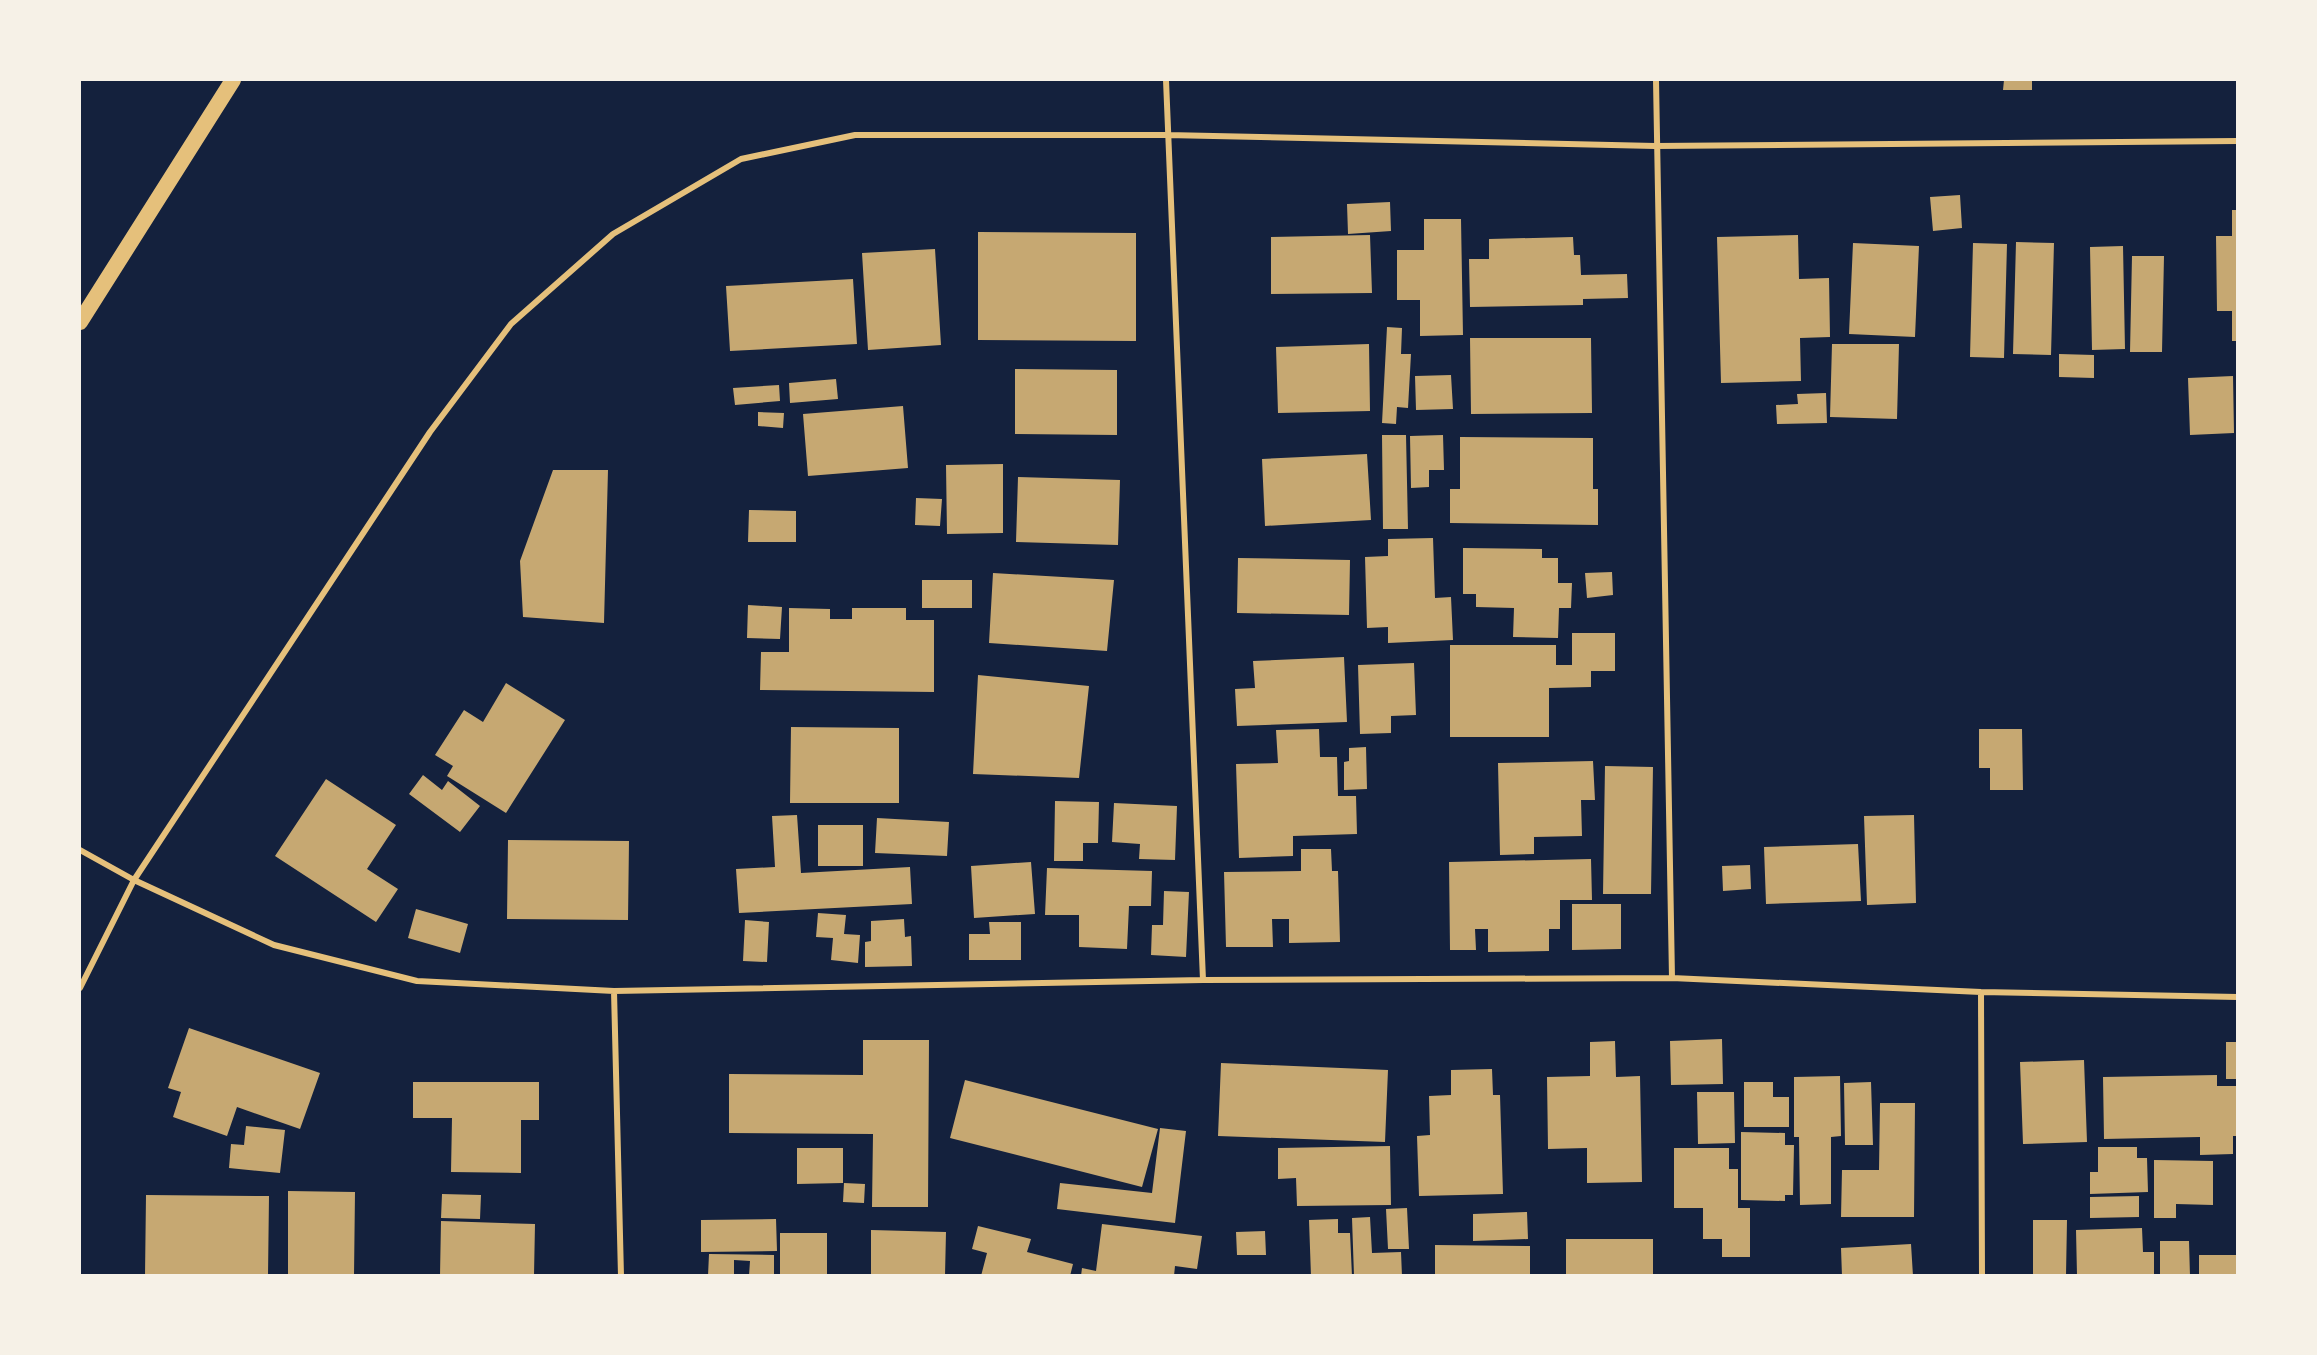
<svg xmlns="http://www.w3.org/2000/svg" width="2317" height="1355" font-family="'Zilla Slab',serif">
<rect width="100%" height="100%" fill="#14213d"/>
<path fill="#c6a872" d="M 2004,80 L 2032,80 L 2032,90 L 2003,90 Z
M 1960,195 L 1962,228 L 1933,231 L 1930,197 Z
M 1390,202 L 1391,231 L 1348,234 L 1347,204 Z
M 2232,210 L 2238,210 L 2238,341 L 2232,341 L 2232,311 L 2217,311 L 2216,236 L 2232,236 Z
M 1424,219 L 1461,219 L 1463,335 L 1420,336 L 1420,300 L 1397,300 L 1397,250 L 1424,250 Z
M 978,232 L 1136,233 L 1136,341 L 978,340 Z
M 1370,235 L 1372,293 L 1271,294 L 1271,237 Z
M 1798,235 L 1799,279 L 1829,278 L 1830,337 L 1800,338 L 1801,381 L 1721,383 L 1717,237 Z
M 1573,237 L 1574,255 L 1580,255 L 1581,275 L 1627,274 L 1628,298 L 1583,299 L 1583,305 L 1470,307 L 1469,259 L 1489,259 L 1489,239 Z
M 2016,242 L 2054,243 L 2051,355 L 2013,354 Z
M 1853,243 L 1919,246 L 1915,337 L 1849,334 Z
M 1973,243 L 2007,244 L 2004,358 L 1970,357 Z
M 2123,246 L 2125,349 L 2092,350 L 2090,247 Z
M 935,249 L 941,345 L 868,350 L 862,253 Z
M 2132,256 L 2164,256 L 2162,352 L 2130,352 Z
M 853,279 L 857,344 L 730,351 L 726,286 Z
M 1387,327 L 1402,328 L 1401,354 L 1411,354 L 1408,408 L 1397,407 L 1396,424 L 1382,423 Z
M 1470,338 L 1591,338 L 1592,413 L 1471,414 Z
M 1369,344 L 1370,411 L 1278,413 L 1276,347 Z
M 1832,344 L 1899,344 L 1897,419 L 1830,417 Z
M 2059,354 L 2094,355 L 2094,378 L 2059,377 Z
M 1015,369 L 1117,370 L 1117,435 L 1015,434 Z
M 1451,375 L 1453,409 L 1416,410 L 1415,376 Z
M 2233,376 L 2234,433 L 2190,435 L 2188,378 Z
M 836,379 L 838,399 L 790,403 L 789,383 Z
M 779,385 L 780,401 L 735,405 L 733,388 Z
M 1826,393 L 1827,423 L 1777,424 L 1776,405 L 1798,404 L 1797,394 Z
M 903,406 L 908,468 L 808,476 L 803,414 Z
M 758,412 L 784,413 L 783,428 L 758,426 Z
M 1382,435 L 1406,435 L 1408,529 L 1383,529 Z
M 1443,435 L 1444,470 L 1429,470 L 1429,487 L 1411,488 L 1410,436 Z
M 1460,437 L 1593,438 L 1593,489 L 1598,489 L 1598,525 L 1450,523 L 1450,489 L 1460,489 Z
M 1367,454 L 1371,520 L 1265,526 L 1262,459 Z
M 1003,464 L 1003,533 L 947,534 L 946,465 Z
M 553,470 L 608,470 L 604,623 L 523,617 L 520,561 Z
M 1018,477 L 1120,480 L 1118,545 L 1016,542 Z
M 916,498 L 942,499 L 940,526 L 915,525 Z
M 749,510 L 796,511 L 796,542 L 748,542 Z
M 1433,538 L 1435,598 L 1451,597 L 1453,640 L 1388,643 L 1388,627 L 1367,628 L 1365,557 L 1388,556 L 1388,539 Z
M 1463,548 L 1542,549 L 1542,558 L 1558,558 L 1558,583 L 1572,583 L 1571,608 L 1559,608 L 1558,638 L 1513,637 L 1514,608 L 1476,607 L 1476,594 L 1463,594 Z
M 1238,558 L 1350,560 L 1349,615 L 1237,613 Z
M 1612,572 L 1613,595 L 1587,598 L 1585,573 Z
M 993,573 L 1114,580 L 1107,651 L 989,643 Z
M 922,580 L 972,580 L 972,608 L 922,608 Z
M 748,605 L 782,607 L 780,639 L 747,638 Z
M 789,608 L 830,609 L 830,619 L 852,619 L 852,608 L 906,608 L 906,620 L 934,620 L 934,692 L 760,690 L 761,652 L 789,652 Z
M 1572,633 L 1615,633 L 1615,671 L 1591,671 L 1591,687 L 1549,688 L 1549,737 L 1450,737 L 1450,645 L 1556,645 L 1556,665 L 1572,665 Z
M 1344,657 L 1347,722 L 1237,726 L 1235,689 L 1255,688 L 1253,661 Z
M 1414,663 L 1416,715 L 1391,716 L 1391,733 L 1360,734 L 1358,665 Z
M 978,675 L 1089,686 L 1079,778 L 973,774 Z
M 506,683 L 565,720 L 506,813 L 447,776 L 453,766 L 435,755 L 464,710 L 483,722 Z
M 791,727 L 899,728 L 899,803 L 790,803 Z
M 1319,729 L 1320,757 L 1337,757 L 1338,796 L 1356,796 L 1357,834 L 1293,836 L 1293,856 L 1239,858 L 1236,764 L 1278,763 L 1276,730 Z
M 1979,729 L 2022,729 L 2023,790 L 1990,790 L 1990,768 L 1979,768 Z
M 1366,747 L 1367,789 L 1344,790 L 1344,762 L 1349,761 L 1349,748 Z
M 1593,761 L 1595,800 L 1581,800 L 1582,836 L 1534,837 L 1534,854 L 1500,855 L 1498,763 Z
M 1605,766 L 1653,767 L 1651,894 L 1603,894 Z
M 423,775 L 442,790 L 448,781 L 480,806 L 460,832 L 409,794 Z
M 326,779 L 396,825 L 367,869 L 398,889 L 376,922 L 275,856 Z
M 1055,801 L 1099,802 L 1098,843 L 1083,843 L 1083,861 L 1054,861 Z
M 1114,803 L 1177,806 L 1175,860 L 1139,859 L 1140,844 L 1112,842 Z
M 797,815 L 801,873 L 910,867 L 912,904 L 739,913 L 736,869 L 775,867 L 772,816 Z
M 1914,815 L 1916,903 L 1867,905 L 1864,816 Z
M 877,818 L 949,822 L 947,856 L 875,853 Z
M 818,825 L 863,825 L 863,866 L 818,866 Z
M 508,840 L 629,841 L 628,920 L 507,919 Z
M 1858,844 L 1861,901 L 1766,904 L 1764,847 Z
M 1301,849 L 1331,849 L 1332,871 L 1338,871 L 1340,942 L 1289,943 L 1289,919 L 1272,919 L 1273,947 L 1226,947 L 1224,872 L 1301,871 Z
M 1591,859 L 1592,900 L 1560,900 L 1560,929 L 1549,929 L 1549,951 L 1488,952 L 1488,929 L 1475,929 L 1476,950 L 1450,950 L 1449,862 Z
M 1031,862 L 1035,914 L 974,918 L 971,866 Z
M 1750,865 L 1751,889 L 1723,891 L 1722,866 Z
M 1047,868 L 1152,871 L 1151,906 L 1129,906 L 1127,949 L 1079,947 L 1079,915 L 1045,915 Z
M 1164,891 L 1189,892 L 1186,957 L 1151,955 L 1152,925 L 1163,925 Z
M 1572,904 L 1621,904 L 1621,949 L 1572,950 Z
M 416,909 L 468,924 L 460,953 L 408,938 Z
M 818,913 L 846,915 L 844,934 L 860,935 L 858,963 L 831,960 L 833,938 L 816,937 Z
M 904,919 L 905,937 L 911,936 L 912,966 L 865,967 L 865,942 L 871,941 L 871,921 Z
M 745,920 L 769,922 L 767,962 L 743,961 Z
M 989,922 L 1021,922 L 1021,960 L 969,960 L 969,934 L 990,934 Z
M 189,1028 L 320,1073 L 300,1129 L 237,1107 L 227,1136 L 173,1117 L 181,1092 L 168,1088 Z
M 1722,1039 L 1723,1084 L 1671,1085 L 1670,1041 Z
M 863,1040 L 929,1040 L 928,1207 L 872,1207 L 873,1134 L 729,1133 L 729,1074 L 863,1075 Z
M 1615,1041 L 1616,1077 L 1640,1076 L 1642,1182 L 1587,1183 L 1587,1148 L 1548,1149 L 1547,1077 L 1590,1076 L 1590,1042 Z
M 2226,1042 L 2238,1042 L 2238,1079 L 2226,1079 Z
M 2084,1060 L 2087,1142 L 2023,1144 L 2020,1062 Z
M 1221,1063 L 1388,1070 L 1385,1142 L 1218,1136 Z
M 1492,1069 L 1493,1095 L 1500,1095 L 1503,1194 L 1419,1196 L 1417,1136 L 1430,1135 L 1429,1096 L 1451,1095 L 1451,1070 Z
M 2217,1075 L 2217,1086 L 2238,1086 L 2238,1136 L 2233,1136 L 2233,1154 L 2200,1155 L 2200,1137 L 2104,1139 L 2103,1077 Z
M 1840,1076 L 1841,1136 L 1831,1137 L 1831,1204 L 1800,1205 L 1799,1137 L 1794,1137 L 1794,1077 Z
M 965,1080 L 1158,1129 L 1142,1187 L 950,1138 Z
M 413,1082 L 539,1082 L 539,1120 L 521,1120 L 521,1173 L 451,1172 L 452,1118 L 413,1118 Z
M 1744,1082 L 1773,1082 L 1773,1097 L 1789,1097 L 1789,1127 L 1744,1127 Z
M 1871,1082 L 1873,1145 L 1845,1145 L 1844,1083 Z
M 1697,1092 L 1734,1092 L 1735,1143 L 1698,1144 Z
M 1880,1103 L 1915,1103 L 1914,1217 L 1841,1217 L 1842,1170 L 1879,1170 Z
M 246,1126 L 285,1130 L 280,1173 L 229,1168 L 231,1144 L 244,1145 Z
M 1160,1128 L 1186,1131 L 1175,1223 L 1057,1209 L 1060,1183 L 1152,1193 Z
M 1741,1132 L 1785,1133 L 1785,1145 L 1794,1145 L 1793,1195 L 1785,1195 L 1785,1201 L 1741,1200 Z
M 1390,1146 L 1391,1205 L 1297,1206 L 1296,1178 L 1278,1179 L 1278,1148 Z
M 2098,1147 L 2137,1147 L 2137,1158 L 2147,1158 L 2148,1192 L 2090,1194 L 2090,1172 L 2098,1172 Z
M 797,1148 L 843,1148 L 843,1183 L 797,1184 Z
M 1674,1148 L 1729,1148 L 1729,1169 L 1738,1169 L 1738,1208 L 1750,1208 L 1750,1257 L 1722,1257 L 1722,1239 L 1703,1239 L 1703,1208 L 1674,1208 Z
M 2154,1160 L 2213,1161 L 2213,1205 L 2176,1204 L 2176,1218 L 2154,1218 Z
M 844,1183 L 865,1184 L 864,1203 L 843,1202 Z
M 288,1191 L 355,1192 L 354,1276 L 288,1276 Z
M 442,1194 L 481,1195 L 480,1219 L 441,1218 Z
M 146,1195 L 269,1196 L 268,1276 L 145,1276 Z
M 2139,1196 L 2139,1217 L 2090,1218 L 2090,1197 Z
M 1407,1208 L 1409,1249 L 1388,1249 L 1386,1209 Z
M 1527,1212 L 1528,1239 L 1473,1241 L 1473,1214 Z
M 1370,1217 L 1372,1253 L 1401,1252 L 1402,1276 L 1354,1276 L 1352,1218 Z
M 776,1219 L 777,1251 L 701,1252 L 701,1220 Z
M 1338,1219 L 1338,1233 L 1350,1233 L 1352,1276 L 1311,1276 L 1309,1220 Z
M 2033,1220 L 2067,1220 L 2066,1276 L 2033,1276 Z
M 441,1221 L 535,1224 L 534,1276 L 440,1276 Z
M 1102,1224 L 1202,1236 L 1197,1269 L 1175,1266 L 1174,1276 L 1081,1276 L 1082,1268 L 1096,1271 Z
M 978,1226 L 1031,1239 L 1027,1252 L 1073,1264 L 1070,1276 L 981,1276 L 987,1253 L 972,1249 Z
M 2142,1228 L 2143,1252 L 2154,1252 L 2154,1276 L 2077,1275 L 2076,1230 Z
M 871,1230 L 946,1232 L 945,1276 L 871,1276 Z
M 1265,1231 L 1266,1255 L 1237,1255 L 1236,1232 Z
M 780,1233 L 827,1233 L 827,1276 L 780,1276 Z
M 1566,1239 L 1653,1239 L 1653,1276 L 1566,1276 Z
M 2160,1241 L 2189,1241 L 2190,1276 L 2160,1276 Z
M 1911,1244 L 1913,1276 L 1842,1276 L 1841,1248 Z
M 1435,1245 L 1530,1246 L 1530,1276 L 1435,1276 Z
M 709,1254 L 774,1255 L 774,1276 L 749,1276 L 750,1261 L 734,1260 L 734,1276 L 708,1276 Z
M 2199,1255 L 2238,1255 L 2238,1276 L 2199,1276 Z"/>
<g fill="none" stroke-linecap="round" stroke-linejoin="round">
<path stroke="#e5c07b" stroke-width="6" d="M 1166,80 L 1203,980
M 1656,80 L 1672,978
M 80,850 L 134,880 L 274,945 L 417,981 L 614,991 L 1203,980 L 1672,978 L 1981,992 L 2238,997
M 80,988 L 134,880 L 430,432 L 511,324 L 613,234 L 741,159 L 855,135 L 1167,135 L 1655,146 L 2238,141
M 614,991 L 621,1276
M 1981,992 L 1982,1276"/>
<path stroke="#e5c07b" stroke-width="16" d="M 80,322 L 233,80"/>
</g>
<rect width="2317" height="1355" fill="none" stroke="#f6f1e7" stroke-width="162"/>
</svg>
